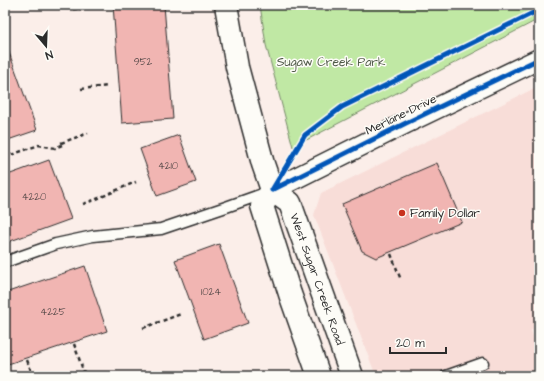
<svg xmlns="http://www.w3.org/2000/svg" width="544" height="381" font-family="'Architects Daughter',sans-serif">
<rect width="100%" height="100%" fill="#fbeee9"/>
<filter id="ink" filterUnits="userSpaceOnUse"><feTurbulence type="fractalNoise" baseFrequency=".025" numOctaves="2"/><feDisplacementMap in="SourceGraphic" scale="8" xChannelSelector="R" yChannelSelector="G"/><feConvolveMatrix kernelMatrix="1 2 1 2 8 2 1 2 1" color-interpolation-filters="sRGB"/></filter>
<g filter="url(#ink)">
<path fill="#f8ddd8" d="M 539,86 L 539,327 L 531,330 L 539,354 L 539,376 L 376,376 L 314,215 L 321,193 Z"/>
<path fill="#c0e8a4" stroke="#768a68" d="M 260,5 L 539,5 L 539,19 L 293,147 L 266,45 Z"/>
<path fill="#f1b5b2" stroke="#2b2b2b" d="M 113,5 L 164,5 L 173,119 L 122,123 Z
M 5,47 L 7,47 L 37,130 L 5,141 Z
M 179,135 L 196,182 L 157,196 L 140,149 Z
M 49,160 L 71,219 L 5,243 L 5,176 Z
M 437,163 L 462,222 L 376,258 L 362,251 L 342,204 Z
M 219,244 L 248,323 L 204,339 L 175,260 Z
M 85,266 L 107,331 L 5,365 L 5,293 Z"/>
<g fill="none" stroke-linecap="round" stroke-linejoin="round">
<g stroke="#2b2b2b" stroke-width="13">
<path id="lane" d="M 5,262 L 56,244 L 93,236 L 161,229 L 226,207 L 268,192
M 446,376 L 483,363"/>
</g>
<g stroke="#2b2b2b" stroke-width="23">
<path id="street" d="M 272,190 L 406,123 L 539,59"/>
</g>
<g stroke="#2b2b2b" stroke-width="25">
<g id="primary">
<path id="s1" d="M 226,5 L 237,67 L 263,164 L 272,190 L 290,203 L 352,376"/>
<path d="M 272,190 L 262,206 L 290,294 L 319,376"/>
</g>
</g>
<path stroke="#2b2b2b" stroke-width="2.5" stroke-dasharray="4 3" stroke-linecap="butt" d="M 73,9 L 100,7
M 81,89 L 108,86
M 61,143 L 88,133
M 5,157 L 39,145 L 55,148 L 62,145
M 83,204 C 101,198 118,189 136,182
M 391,254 L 401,280
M 143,328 L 181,314
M 74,344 L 84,373
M 27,360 L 33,376"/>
<use href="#lane" stroke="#fdfcf7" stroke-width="10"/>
<use href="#street" stroke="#fdfcf7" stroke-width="20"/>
<use href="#primary" stroke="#fdfcf7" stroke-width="22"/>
<g stroke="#fdfcf7" stroke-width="8">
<path id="cycleway" d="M 272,190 L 305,135 L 342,107 L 539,10
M 272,190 L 406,123 L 539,59"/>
</g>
<use href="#cycleway" stroke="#0057b8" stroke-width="5"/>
</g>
</g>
<circle fill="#c8321e" stroke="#fdfcf7" stroke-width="1.5" cx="402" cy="213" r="4"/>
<g text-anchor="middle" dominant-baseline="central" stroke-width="3" stroke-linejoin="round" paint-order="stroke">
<g font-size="10" fill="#5c4e4d">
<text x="143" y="62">952</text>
<text x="168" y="166">4210</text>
<text x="34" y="197">4220</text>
<text x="211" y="292">1024</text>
<text x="53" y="312">4225</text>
</g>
<g font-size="12" fill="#505a49" stroke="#fdfcf7">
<text x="331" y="62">Sugaw Creek Park</text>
</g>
<g font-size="12" fill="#2b2b2b" stroke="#fdfcf7">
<text transform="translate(401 115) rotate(-26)">Merlane Drive</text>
<text stroke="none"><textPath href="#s1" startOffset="294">West Sugar Creek Road</textPath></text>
</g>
<g font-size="12" fill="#2b2b2b" stroke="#fdfcf7" text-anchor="start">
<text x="410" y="213">Family Dollar</text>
</g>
</g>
<rect width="544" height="381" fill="none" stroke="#fdfcf7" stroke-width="20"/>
<rect x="10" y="10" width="524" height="361" fill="none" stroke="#2b2b2b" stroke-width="1.5" filter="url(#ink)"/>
<g transform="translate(46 46) rotate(161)" stroke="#fdfcf7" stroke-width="3" paint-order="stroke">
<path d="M0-3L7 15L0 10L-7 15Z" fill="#2b2b2b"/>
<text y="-6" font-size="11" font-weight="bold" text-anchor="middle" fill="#2b2b2b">N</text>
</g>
<path d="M390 347v6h56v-6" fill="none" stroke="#2b2b2b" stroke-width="2"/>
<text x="396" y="347" font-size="12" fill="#2b2b2b" stroke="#fdfcf7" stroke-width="3" paint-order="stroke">20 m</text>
</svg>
